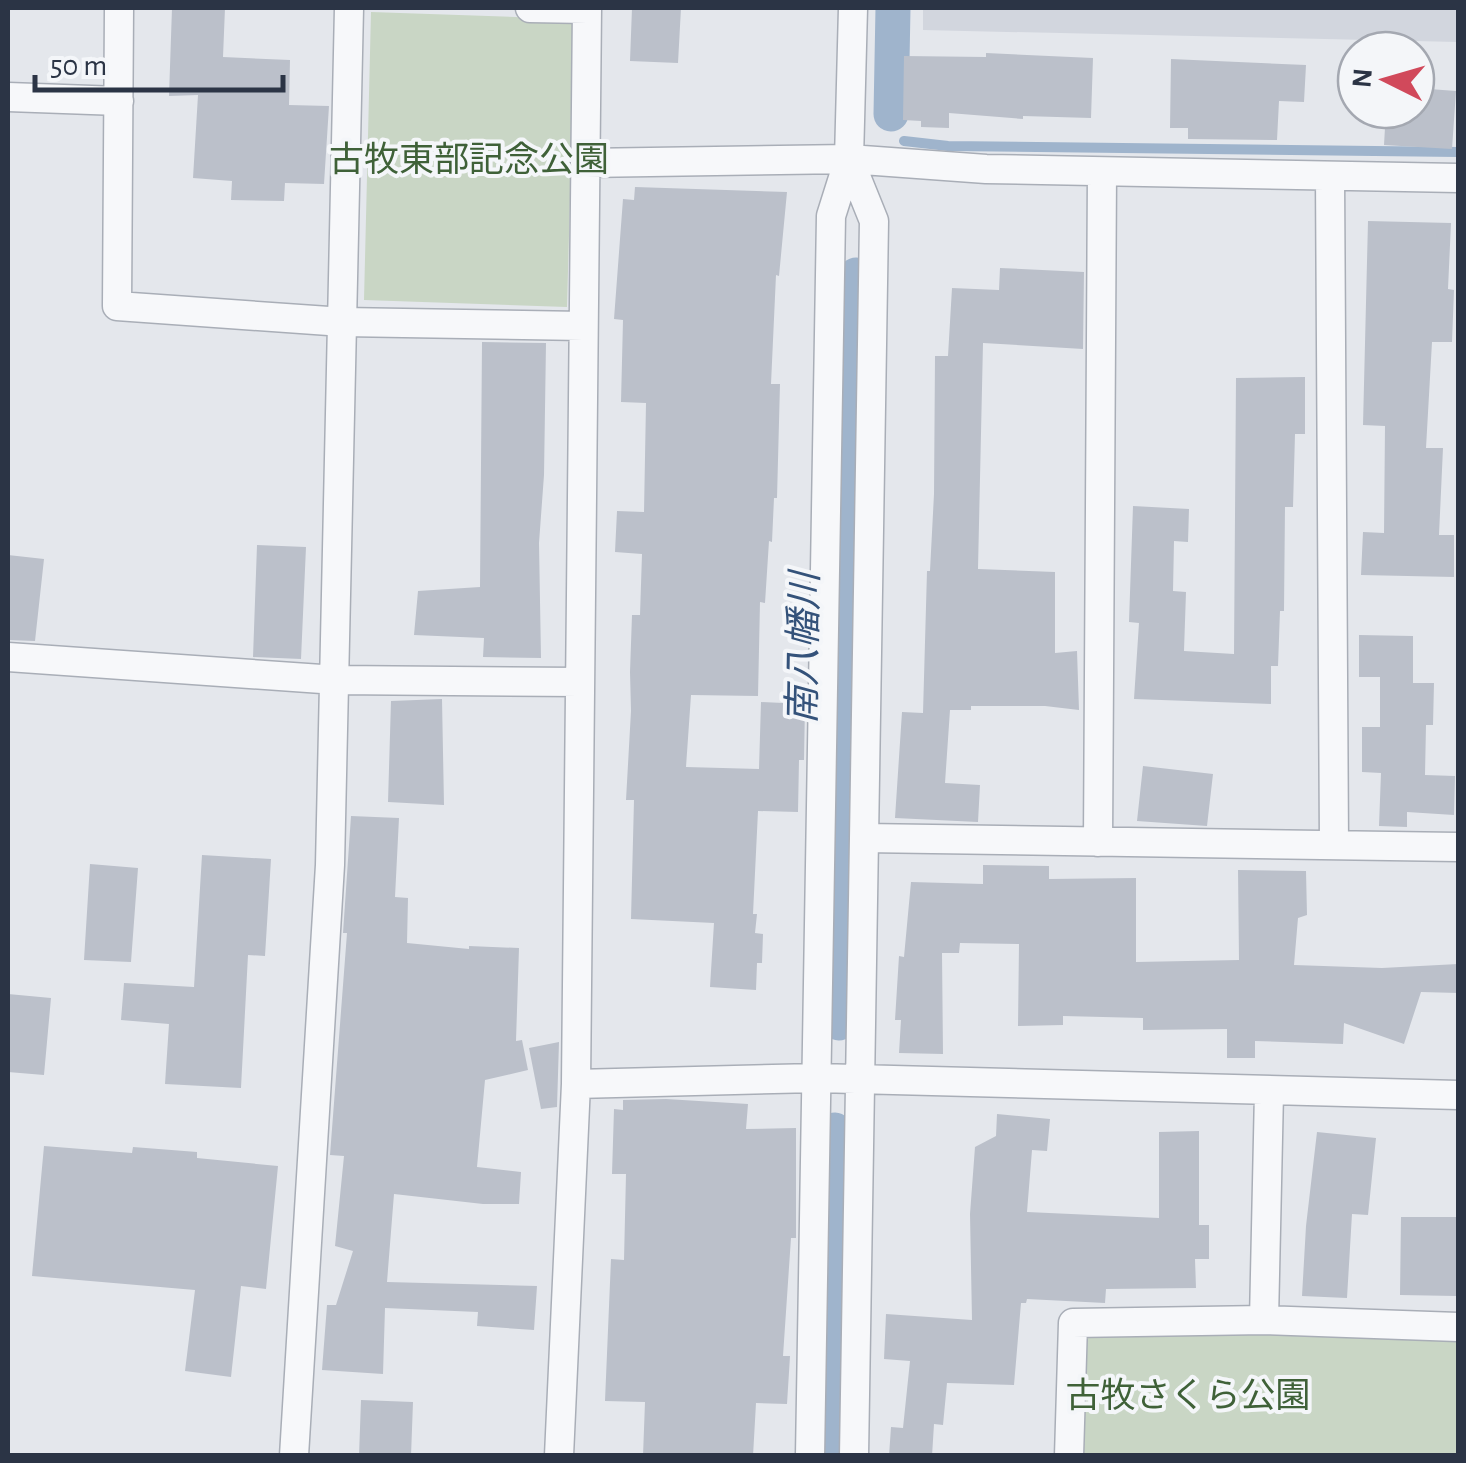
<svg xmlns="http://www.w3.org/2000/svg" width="1466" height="1463" font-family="'Alegreya Sans','Noto Sans JP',sans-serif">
<rect width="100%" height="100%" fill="#e4e7ec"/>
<path fill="#d2d6de" d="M 923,8 L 1458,8 L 1458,42 L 923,30 Z"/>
<path fill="#c9d6c5" d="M 371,12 L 575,19 L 567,307 L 364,300 Z
M 1073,1323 L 1458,1327 L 1458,1455 L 1069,1456 Z"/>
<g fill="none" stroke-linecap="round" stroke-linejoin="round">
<path stroke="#9fb4cc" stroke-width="10" d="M 904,141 L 948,146 L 1458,152"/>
<path stroke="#9fb4cc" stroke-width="35" d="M 891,114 L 893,8
M 839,1023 L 856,275
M 831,1456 L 835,1130"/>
</g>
<path fill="#bbc0ca" d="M 172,8 L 225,8 L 223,57 L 290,60 L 289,105 L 329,106 L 324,184 L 285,183 L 284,201 L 231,200 L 232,181 L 193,178 L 198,95 L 169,96 Z
M 632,8 L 681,8 L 678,63 L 630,61 Z
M 986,53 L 1093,58 L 1091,118 L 1023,116 L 1023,119 L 949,113 L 949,128 L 921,127 L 921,121 L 903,120 L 904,56 L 986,57 Z
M 1171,59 L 1306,65 L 1304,102 L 1279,101 L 1277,140 L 1188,139 L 1188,128 L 1170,128 Z
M 1416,88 L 1456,91 L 1452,149 L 1384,145 L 1386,110 L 1416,110 Z
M 635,187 L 787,192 L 779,276 L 776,275 L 771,384 L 780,384 L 777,498 L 774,498 L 772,542 L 769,541 L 765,603 L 760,602 L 758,696 L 691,695 L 686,767 L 759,769 L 761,702 L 805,704 L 804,760 L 799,760 L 798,812 L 758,811 L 753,914 L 757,914 L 755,933 L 763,934 L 762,963 L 757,963 L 756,990 L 710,987 L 714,923 L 631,919 L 634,800 L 626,800 L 631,711 L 630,672 L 632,615 L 640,615 L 642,554 L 615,552 L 617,511 L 644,512 L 646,403 L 621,402 L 623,320 L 614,319 L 623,199 L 634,200 Z
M 1368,221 L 1451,223 L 1448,289 L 1454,290 L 1452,342 L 1432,342 L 1426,448 L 1443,448 L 1439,535 L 1454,535 L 1454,577 L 1361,575 L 1363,532 L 1384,533 L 1385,426 L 1363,425 Z
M 1000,268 L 1084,272 L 1083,349 L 983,343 L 978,569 L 1055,572 L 1055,653 L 1077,651 L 1079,710 L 1045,706 L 971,706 L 971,710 L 950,710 L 945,783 L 980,785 L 978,822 L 895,818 L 902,712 L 923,713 L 927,571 L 930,571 L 934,494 L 935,356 L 948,356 L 952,288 L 999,290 Z
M 482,342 L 546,343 L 544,475 L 539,543 L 541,658 L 483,657 L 484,638 L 414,635 L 418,591 L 480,587 Z
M 1305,377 L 1305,434 L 1295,434 L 1293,507 L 1285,507 L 1284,611 L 1280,611 L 1278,666 L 1271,666 L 1271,704 L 1134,699 L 1139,623 L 1129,622 L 1133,506 L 1189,509 L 1188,542 L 1174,541 L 1173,591 L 1186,592 L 1184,651 L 1234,654 L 1236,378 Z
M 257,545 L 306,547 L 301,659 L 253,657 Z
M 8,555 L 44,559 L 35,641 L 8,640 Z
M 1359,635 L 1413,636 L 1413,683 L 1434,683 L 1433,725 L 1426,725 L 1425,775 L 1455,776 L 1454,815 L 1407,812 L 1407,827 L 1379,826 L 1381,773 L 1362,772 L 1362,727 L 1380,727 L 1380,677 L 1359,677 Z
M 442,699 L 444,805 L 388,802 L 391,701 Z
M 1143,766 L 1213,774 L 1207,826 L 1137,821 Z
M 351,816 L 399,818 L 395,897 L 408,898 L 407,943 L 469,949 L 469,946 L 519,948 L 516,1041 L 522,1040 L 528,1070 L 485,1080 L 477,1167 L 521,1172 L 519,1204 L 483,1204 L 394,1194 L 387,1282 L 537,1286 L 534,1330 L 477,1326 L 478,1312 L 385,1308 L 383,1374 L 322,1370 L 327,1305 L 336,1305 L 353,1251 L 335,1246 L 344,1156 L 330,1155 L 347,933 L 343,933 Z
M 202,855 L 271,859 L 265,956 L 248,955 L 241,1088 L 165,1084 L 169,1024 L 121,1020 L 124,983 L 194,987 Z
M 90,864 L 138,868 L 131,962 L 84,960 Z
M 983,865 L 1049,866 L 1049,879 L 1136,878 L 1136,962 L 1239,960 L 1238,870 L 1306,871 L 1307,915 L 1298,918 L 1294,965 L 1382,968 L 1458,964 L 1458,993 L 1421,992 L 1404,1044 L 1344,1023 L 1343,1044 L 1255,1041 L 1255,1058 L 1227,1058 L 1227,1029 L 1143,1030 L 1143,1018 L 1063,1016 L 1063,1025 L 1018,1026 L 1019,944 L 960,943 L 959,953 L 942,953 L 943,1054 L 899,1053 L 901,1020 L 895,1020 L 899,956 L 904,957 L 911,882 L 983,884 Z
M 8,994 L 51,998 L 44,1075 L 8,1072 Z
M 559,1042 L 557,1107 L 541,1109 L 529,1048 Z
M 666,1099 L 748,1104 L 746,1129 L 796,1128 L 796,1238 L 791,1238 L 783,1356 L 790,1356 L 787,1404 L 756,1403 L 753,1456 L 643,1456 L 645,1402 L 605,1401 L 611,1259 L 624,1260 L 626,1174 L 612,1174 L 614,1109 L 623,1110 L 623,1100 Z
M 997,1114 L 1050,1119 L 1047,1151 L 1032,1150 L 1027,1212 L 1159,1218 L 1159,1132 L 1199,1131 L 1199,1225 L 1209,1225 L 1209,1259 L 1195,1259 L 1196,1288 L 1106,1289 L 1105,1303 L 1027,1299 L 1026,1303 L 1021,1303 L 1014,1385 L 947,1383 L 943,1425 L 934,1424 L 932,1456 L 889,1456 L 891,1427 L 903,1428 L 910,1361 L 884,1359 L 886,1314 L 972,1320 L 970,1214 L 975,1147 L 996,1136 Z
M 1317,1132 L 1376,1138 L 1368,1215 L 1352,1214 L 1347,1298 L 1302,1296 L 1306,1226 Z
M 44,1146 L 132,1153 L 133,1147 L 197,1152 L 197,1158 L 278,1166 L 266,1289 L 241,1286 L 231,1377 L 185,1371 L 195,1290 L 32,1276 Z
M 1401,1217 L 1458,1217 L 1456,1296 L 1400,1295 Z
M 361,1400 L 413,1402 L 411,1456 L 359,1456 Z"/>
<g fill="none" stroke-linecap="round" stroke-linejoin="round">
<g stroke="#a9aeb7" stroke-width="31">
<path id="minor" d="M 119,8 L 117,306 L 343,322 L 583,326
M 530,8 L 587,9
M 8,97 L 119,101
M 849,159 L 874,221 L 854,1456
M 585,163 L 849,159 L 986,169 L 1458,178
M 1330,176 L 1334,845
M 8,657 L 336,680 L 579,682
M 864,838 L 1458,847
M 1098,842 L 1102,172
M 576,1084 L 817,1078 L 1458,1095
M 1264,1320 L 1269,1092
M 294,1456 L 330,865 L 349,8
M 559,1456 L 576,1084 L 587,8
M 810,1456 L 831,216 L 849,159 L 853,8
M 1069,1456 L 1073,1323 L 1264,1320 L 1458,1327"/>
</g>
<use href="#minor" stroke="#f7f8fa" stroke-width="28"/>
</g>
<g text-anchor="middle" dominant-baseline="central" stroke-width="8" stroke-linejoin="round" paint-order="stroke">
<g font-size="35" fill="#3f6138" stroke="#f4f6f9">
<text x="469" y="160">古牧東部記念公園</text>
<text x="1188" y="1396">古牧さくら公園</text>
</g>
<g font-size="38" font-style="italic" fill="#34527a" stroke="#f4f6f9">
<text transform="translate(805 648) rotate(-89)">南八幡川</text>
</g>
</g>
<rect width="1466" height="1463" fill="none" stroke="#2b3445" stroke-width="20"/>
<g transform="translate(1386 80) rotate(275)"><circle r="48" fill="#f4f6f9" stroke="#a4a8b1" stroke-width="2.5"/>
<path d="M0-8L18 38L0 25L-18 38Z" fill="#d1495b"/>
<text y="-15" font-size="28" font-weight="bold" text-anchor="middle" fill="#2b3445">N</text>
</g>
<path d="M35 75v15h248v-15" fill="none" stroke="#2b3445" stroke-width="5"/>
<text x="50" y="75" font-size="30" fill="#2b3445" stroke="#f4f6f9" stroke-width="8" paint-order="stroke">50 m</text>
</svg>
